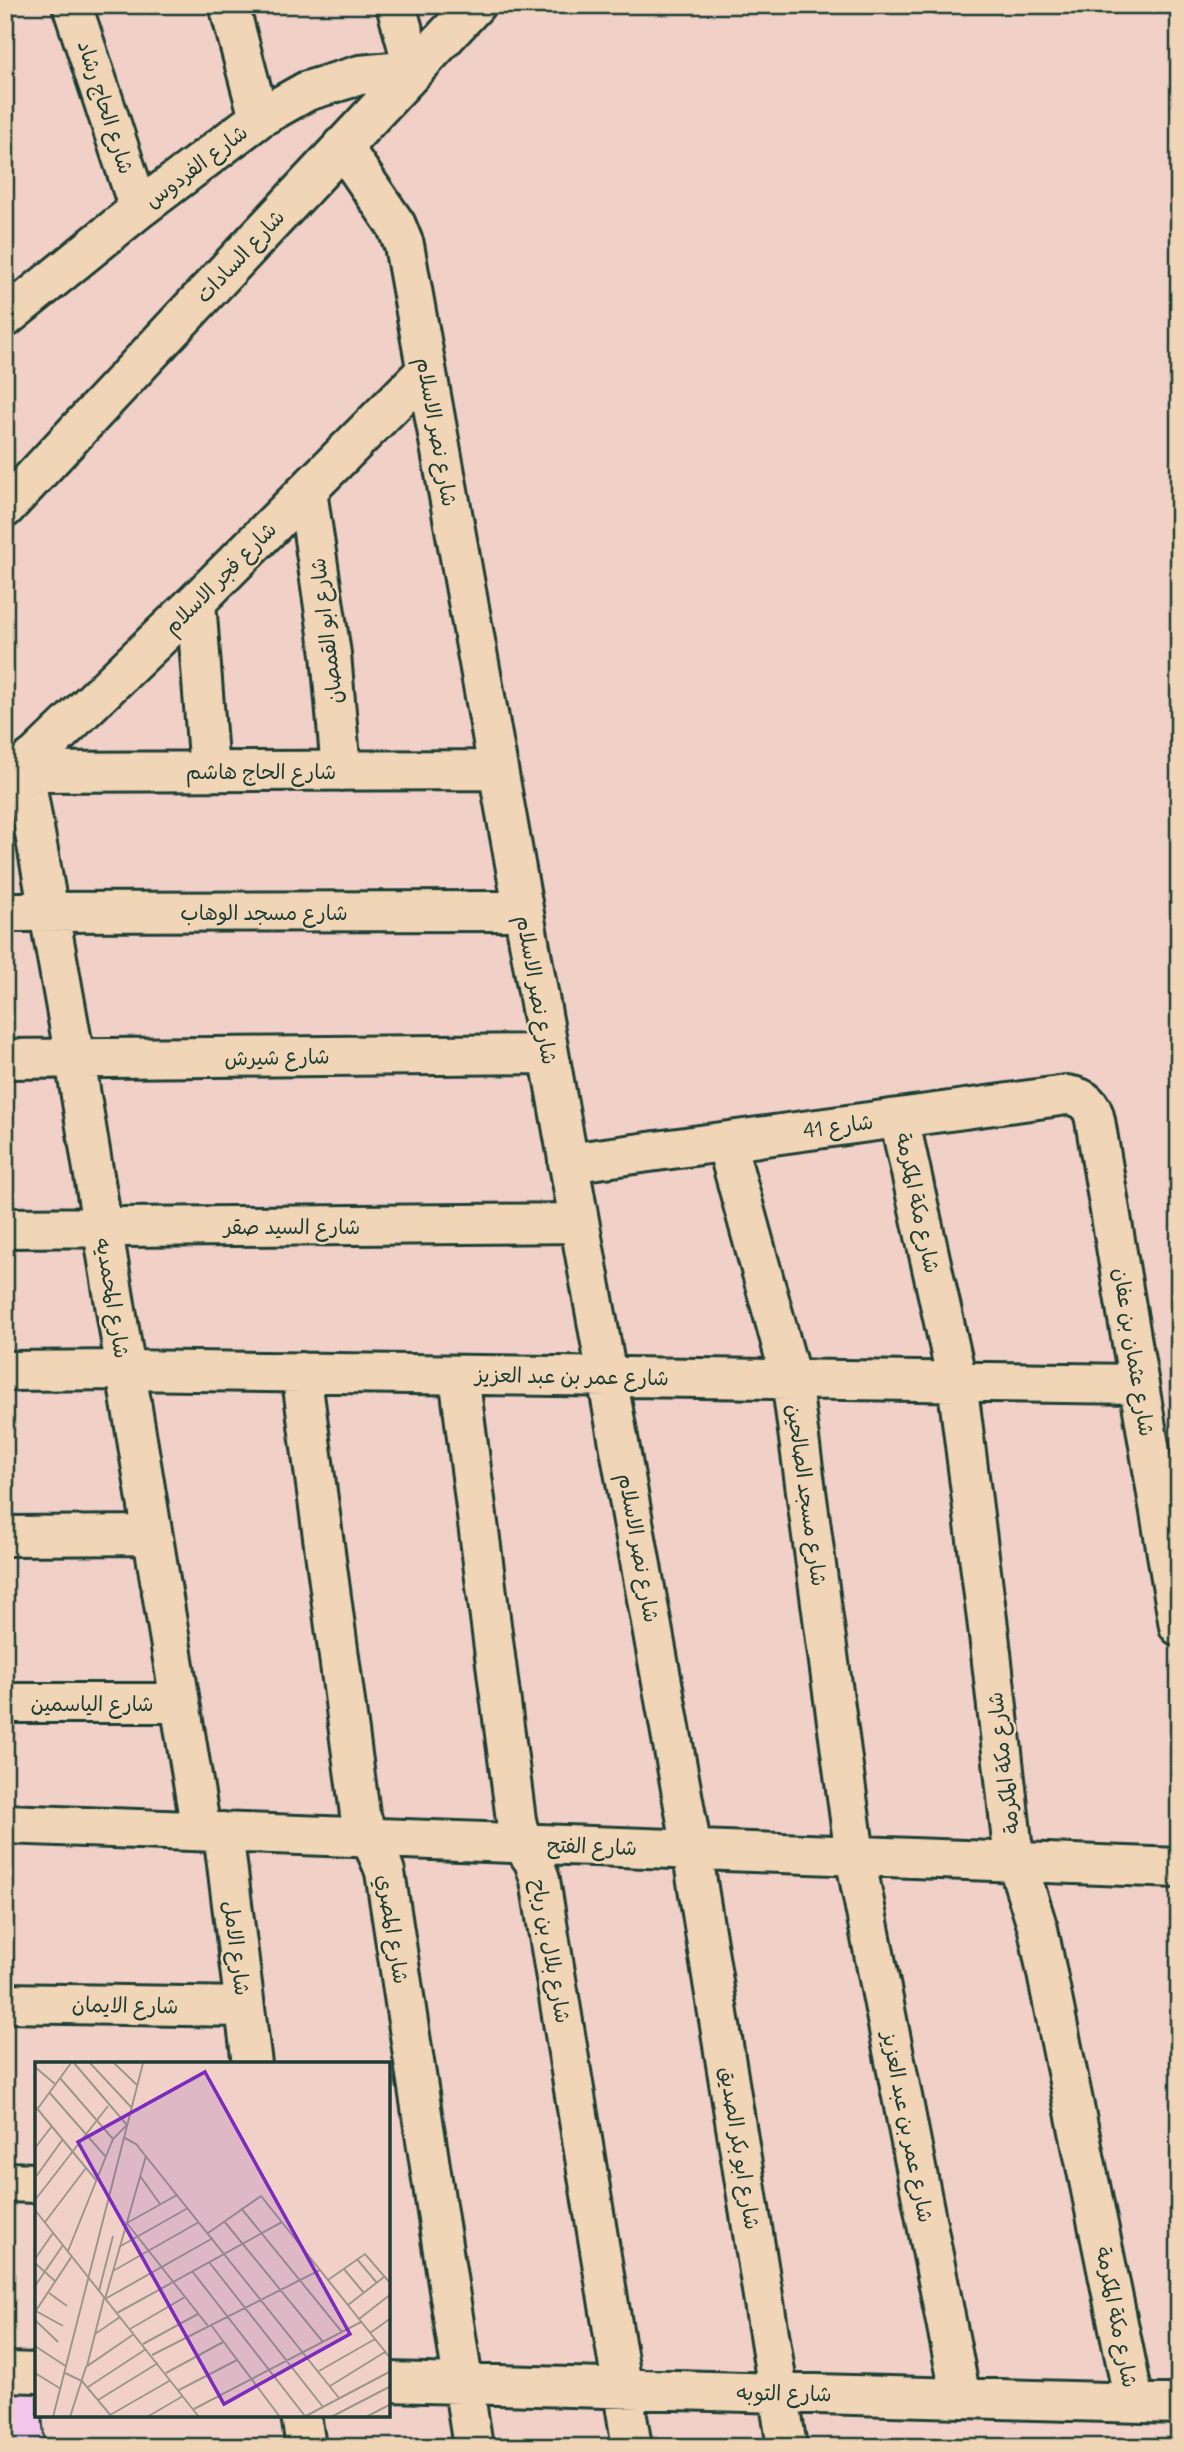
<svg xmlns="http://www.w3.org/2000/svg" width="1184" height="2452" font-family="Delius,'Playpen Sans Arabic',sans-serif">
<rect width="100%" height="100%" fill="#f1d1c7"/>
<filter id="ink" filterUnits="userSpaceOnUse"><feTurbulence type="fractalNoise" baseFrequency=".0143" numOctaves="2"/><feDisplacementMap in="SourceGraphic" scale="14" xChannelSelector="R" yChannelSelector="G"/><feConvolveMatrix kernelMatrix="1 2 1 2 8 2 1 2 1" color-interpolation-filters="sRGB"/></filter>
<g filter="url(#ink)">
<path fill="#f2c6ec" stroke="#1f3d34" stroke-width="2" d="M 5,2387 L 37,2388 L 37,2415 L 42,2415 L 45,2447 L 5,2447 Z"/>
<g fill="none" stroke-linecap="round" stroke-linejoin="round">
<g stroke="#1f3d34" stroke-width="44">
<path id="minor" d="M 72,5 L 139,209
M 229,5 L 259,118
M 342,146 L 396,225 L 404,245 L 692,1850 L 787,2447
M 5,318 L 139,209 L 259,118 L 307,91 L 360,75 L 414,70 L 396,5
M 307,491 L 331,654 L 341,771
M 5,508 L 475,5
M 196,602 L 209,771
M 23,766 L 75,1059 L 201,1831
M 25,772 L 498,770
M 5,775 L 23,766 L 37,755 L 196,602 L 426,371
M 5,912 L 523,911
M 5,1059 L 549,1054
M 899,1118 L 957,1381 L 989,1635 L 1012,1842 L 1017,1862 L 1038,1929 L 1134,2402
M 726,1142 L 791,1379 L 855,1856 L 961,2398
M 568,1163 L 1067,1095 C 1083,1097 1092,1104 1095,1120 L 1179,1626
M 5,1228 L 579,1223
M 5,1371 L 125,1370 L 1139,1384
M 301,1372 L 360,1814 C 366,1835 379,1852 385,1872 L 473,2447
M 459,1375 L 516,1820 L 522,1844 L 534,1861 L 540,1880 L 632,2447
M 5,1536 L 152,1535
M 5,1703 L 180,1703
M 5,1824 L 1179,1868
M 223,1832 L 252,2064
M 5,2003 L 245,2007
M 5,2182 L 37,2183
M 5,2372 L 37,2373
M 388,2382 L 1179,2404
M 301,2415 L 306,2447"/>
</g>
<use href="#minor" stroke="#f0d6b7" stroke-width="38"/>
</g>
</g>
<g text-anchor="middle" dominant-baseline="central" stroke-width="5" stroke-linejoin="round" paint-order="stroke">
<g font-size="21" fill="#1f3d34" stroke="#f0d6b7">
<text transform="translate(106 107) rotate(72)">شارع الحاج رشاد</text>
<text transform="translate(196 166) rotate(-37)">شارع الفردوس</text>
<text transform="translate(240 256) rotate(-47)">شارع السادات</text>
<text transform="translate(437 432) rotate(80)">شارع نصر الاسلام</text>
<text transform="translate(220 578) rotate(-45)">شارع فجر الاسلام</text>
<text transform="translate(326 631) rotate(-97)">شارع ابو القمصان</text>
<text x="261" y="771">شارع الحاج هاشم</text>
<text x="264" y="912">شارع مسجد الوهاب</text>
<text transform="translate(537 990) rotate(80)">شارع نصر الاسلام</text>
<text transform="translate(277 1057) rotate(-1)">شارع شيرش</text>
<text transform="translate(838 1126) rotate(-8)">شارع 41</text>
<text transform="translate(918 1203) rotate(78)">شارع مكة المكرمة</text>
<text x="292" y="1226">شارع السيد صقر</text>
<text transform="translate(113 1298) rotate(81)">شارع المحمديه</text>
<text transform="translate(1134 1352) rotate(81)">شارع عثمان بن عفان</text>
<text transform="translate(572 1376) rotate(1)">شارع عمر بن عبد العزيز</text>
<text transform="translate(807 1495) rotate(82)">شارع مسجد الصالحين</text>
<text transform="translate(639 1548) rotate(80)">شارع نصر الاسلام</text>
<text x="92" y="1703">شارع الياسمين</text>
<text transform="translate(1003 1763) rotate(-97)">شارع مكة المكرمة</text>
<text transform="translate(592 1846) rotate(2)">شارع الفتح</text>
<text transform="translate(393 1929) rotate(81)">شارع المصري</text>
<text transform="translate(237 1948) rotate(83)">شارع الامل</text>
<text transform="translate(551 1951) rotate(80)">شارع بلال بن رباح</text>
<text transform="translate(125 2005) rotate(1)">شارع الايمان</text>
<text transform="translate(908 2127) rotate(79)">شارع عمر بن عبد العزيز</text>
<text transform="translate(740 2148) rotate(81)">شارع ابو بكر الصديق</text>
<text transform="translate(1117 2317) rotate(79)">شارع مكة المكرمة</text>
<text transform="translate(784 2393) rotate(1)">شارع التوبه</text>
</g>
</g>
<g transform="translate(35 2062)">
<rect width="355" height="355" fill="#f1d1c7"/>
<path fill="none" stroke="#9d968c" stroke-width="2" d="M 55,1 L 96,45M 79,1 L 102,23M 0,5 L 20,22M 25,16 L 78,77M 14,30 L 70,94M 0,44 L 61,118M 1,49 L 36,1M 88,75 L 101,82 L 304,336M 0,86 L 17,64M 105,114 L 125,142M 0,116 L 28,77M 0,138 L 73,44M 206,146 L 307,270M 0,148 L 164,355M 189,159 L 288,280M 10,160 L 51,106M 91,160 L 173,264M 92,161 L 142,133M 173,171 L 226,134 L 356,297M 84,185 L 153,146M 33,189 L 78,77 L 92,63 L 39,1M 0,197 L 18,171M 322,197 L 342,221M 174,200 L 288,345M 0,201 L 21,220M 309,207 L 329,231M 78,209 L 164,160M 157,209 L 270,354M 293,218 L 330,192 L 356,222M 0,224 L 28,183M 64,229 L 78,174M 14,231 L 32,244M 70,237 L 111,94M 70,237 L 178,176M 313,243 L 349,215M 1,249 L 28,264M 0,250 L 37,194M 82,251 L 247,160M 324,257 L 356,232M 0,258 L 23,280M 176,263 L 245,355M 95,267 L 150,235M 335,271 L 356,256M 60,272 L 85,255M 108,282 L 163,252M 0,284 L 32,305M 117,293 L 285,208M 52,304 L 69,236M 284,309 L 340,277M 0,311 L 26,327M 30,311 L 47,319 L 77,355M 131,311 L 188,280M 295,324 L 350,290M 53,325 L 111,287M 144,328 L 202,298M 63,338 L 123,301M 159,347 L 326,260M 75,353 L 136,318M 18,355 L 108,1M 35,355 L 51,305 L 99,272M 112,355 L 148,334M 269,355 L 356,309M 296,355 L 356,324M 331,355 L 356,342"/>
<path fill="#7b2cbf" fill-opacity="0.15" stroke="#7b2cbf" stroke-width="3.5" d="M 170,10 L 315,272 L 189,342 L 43,80 Z"/>
<rect width="355" height="355" fill="none" stroke="#1f3d34" stroke-width="3.5"/>
</g>
<rect width="1184" height="2452" fill="none" stroke="#f0d6b7" stroke-width="28"/>
<rect x="14" y="14" width="1156" height="2424" fill="none" stroke="#1f3d34" stroke-width="2.5" filter="url(#ink)"/>
</svg>
